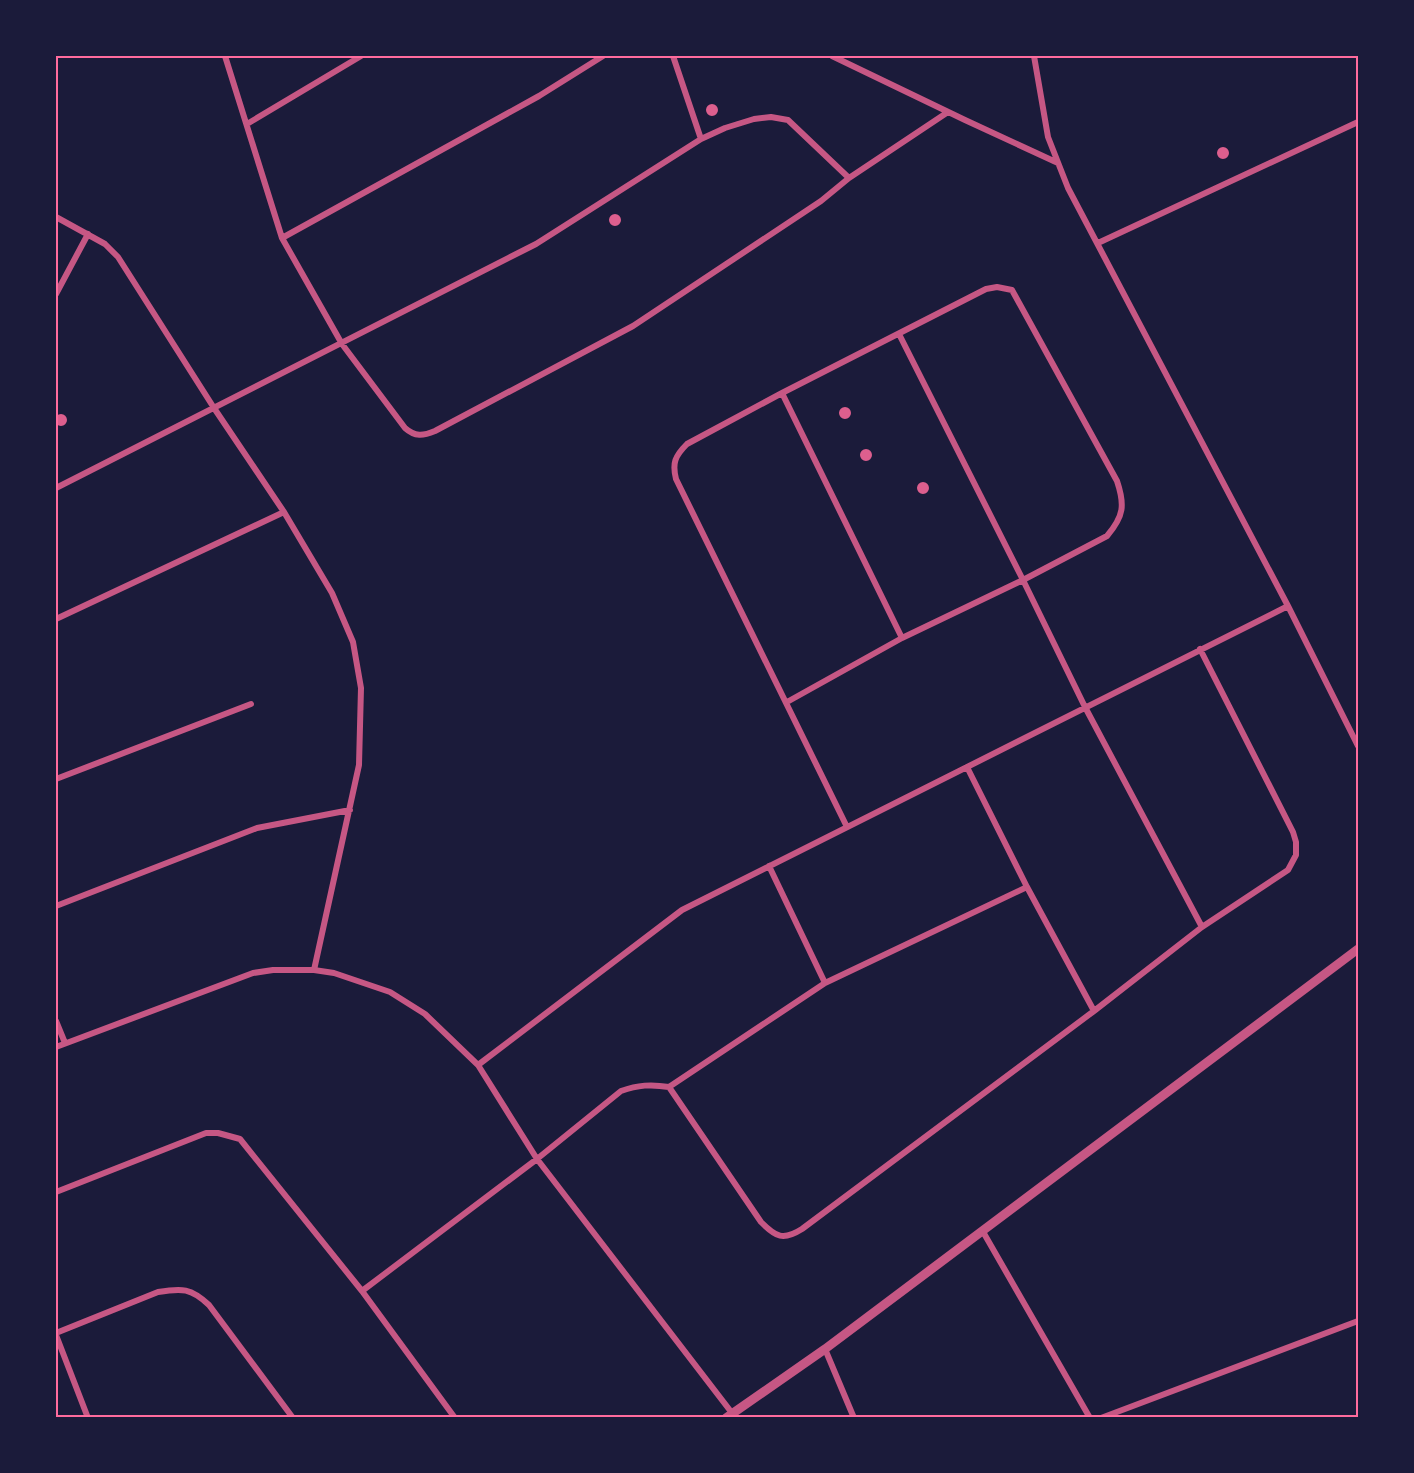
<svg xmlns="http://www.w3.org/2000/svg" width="1414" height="1473" font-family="'DM Sans',sans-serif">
<rect width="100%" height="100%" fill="#1b1b3a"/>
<path fill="#dd5f8e" d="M706 110a6 6 0 1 1 12 0a6 6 0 1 1-12 0Z
M1217 153a6 6 0 1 1 12 0a6 6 0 1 1-12 0Z
M609 220a6 6 0 1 1 12 0a6 6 0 1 1-12 0Z
M839 413a6 6 0 1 1 12 0a6 6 0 1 1-12 0Z
M55 420a6 6 0 1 1 12 0a6 6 0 1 1-12 0Z
M860 455a6 6 0 1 1 12 0a6 6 0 1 1-12 0Z
M917 488a6 6 0 1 1 12 0a6 6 0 1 1-12 0Z"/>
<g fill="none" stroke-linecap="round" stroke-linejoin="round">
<path stroke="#c65784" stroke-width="6" d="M 673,56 L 701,139
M 832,56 L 965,120 L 1058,163
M 1034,56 L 1048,137 L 1068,188 L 1288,606 L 1358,746
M 247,124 L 361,56
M 849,178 L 948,112
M 56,217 L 105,244 L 118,257 L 214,408 L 284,512 L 332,593 L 353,642 L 361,688 L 359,765 L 314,970
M 282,238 L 539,96 L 603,56
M 1098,243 L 1358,122
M 56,294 L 88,234
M 899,334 L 1023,580 L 1085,707 L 1202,927
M 782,393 L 902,638
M 56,488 L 536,244 L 701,139 L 725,128 L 754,119 L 771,117 L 788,120 L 849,178 L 821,201 L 633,326 L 435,431 C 423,436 415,437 405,428 L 342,344 L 282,238 L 225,56
M 56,619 L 284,512
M 787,702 L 902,638 L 1023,580 L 1107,536 C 1124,516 1125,505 1117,481 L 1012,290 L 997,287 L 986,289 L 782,393 L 687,444 C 675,456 672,463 676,479 L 847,827
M 967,767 L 1027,887 L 1094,1011
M 56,779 L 251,704
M 769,866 L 825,983
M 1027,887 L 825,983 L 669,1087 L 761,1222 C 776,1237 783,1241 802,1229 L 1094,1011 L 1202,927 L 1288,870 L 1296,855 L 1296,842 L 1293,832 L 1200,649
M 56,906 L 257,828 L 350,810
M 56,1021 L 65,1043
M 56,1047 L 253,973 L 273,970 L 314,970 L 334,973 L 390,992 L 425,1014 L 478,1065 L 537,1159 L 732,1413
M 478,1065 L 682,910 L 1288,606
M 56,1192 L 206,1133 L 218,1133 L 240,1139 L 362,1291 L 455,1418
M 982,1230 L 1090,1418
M 362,1291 L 537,1159 L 621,1091 C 638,1085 651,1084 669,1087
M 56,1333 L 158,1292 C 182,1288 191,1288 209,1305 L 293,1418
M 56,1335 L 88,1418
M 825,1349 L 854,1418
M 1101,1418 L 1358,1321"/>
<path stroke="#c65784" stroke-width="9" d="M 726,1418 L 825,1349 L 1358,949"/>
</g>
<rect width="1414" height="1473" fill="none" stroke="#1b1b3a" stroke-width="114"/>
<rect x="57" y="57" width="1300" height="1359" fill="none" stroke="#ff6b9d" stroke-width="2"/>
</svg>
